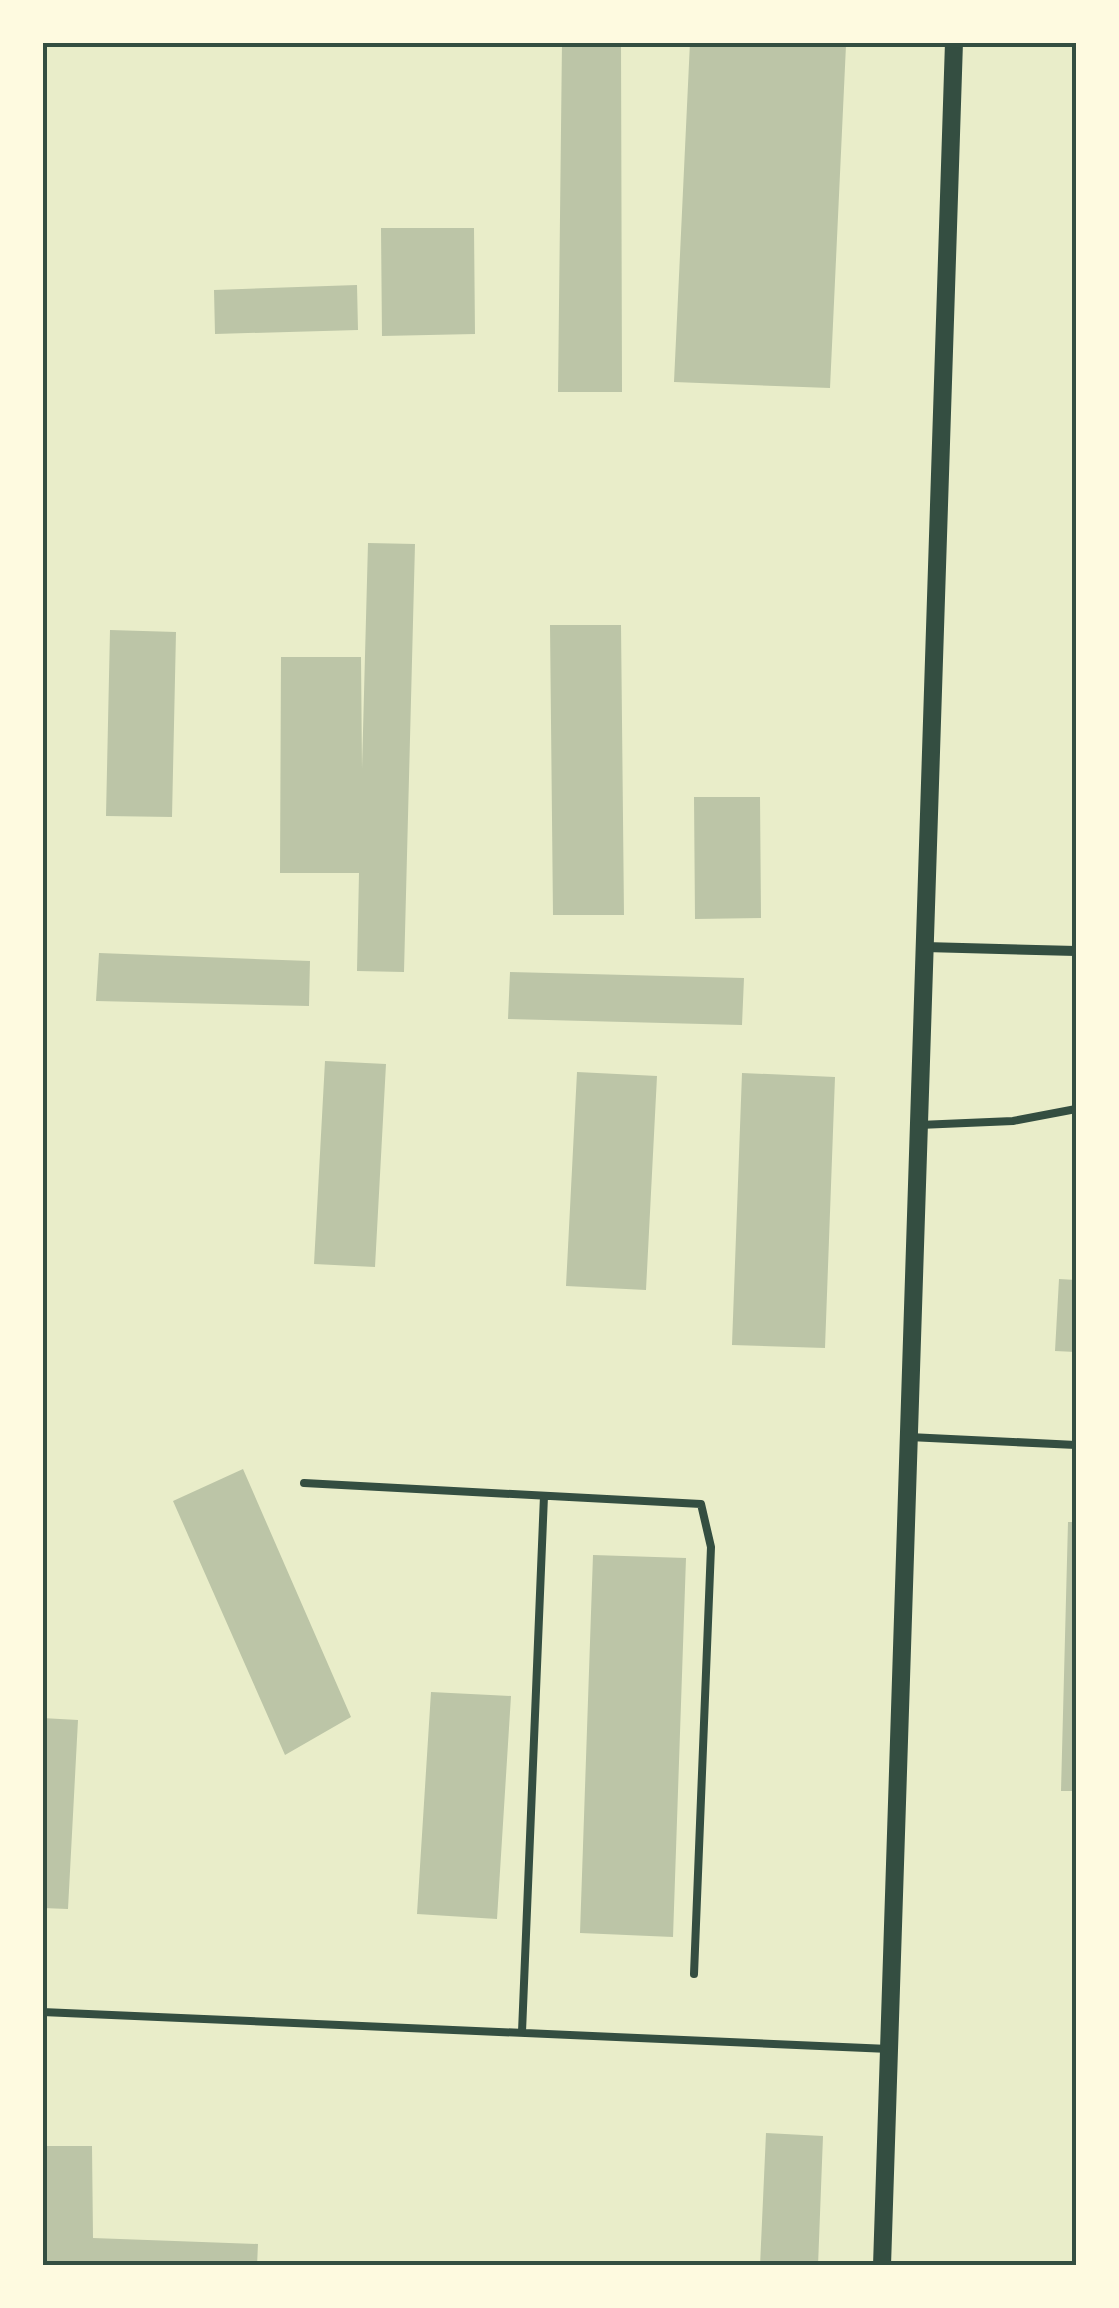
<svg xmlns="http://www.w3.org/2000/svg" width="1119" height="2308" font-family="Roboto,sans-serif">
<rect width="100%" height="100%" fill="#e9edc9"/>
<path fill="#bcc5a7" d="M 562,42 L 621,42 L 622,392 L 558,392 Z
M 690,42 L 846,45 L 830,388 L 674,382 Z
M 381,228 L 474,228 L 475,334 L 382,336 Z
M 357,285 L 358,330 L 215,334 L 214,290 Z
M 368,543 L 415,544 L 404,972 L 357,971 L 359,873 L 280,873 L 281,657 L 361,657 L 362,769 Z
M 550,625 L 621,625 L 624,915 L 553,915 Z
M 110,630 L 176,632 L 172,817 L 106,816 Z
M 694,797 L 760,797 L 761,918 L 695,919 Z
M 99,953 L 310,961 L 309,1006 L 96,1001 Z
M 510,972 L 744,978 L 742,1025 L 508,1019 Z
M 325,1061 L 386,1064 L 375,1267 L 314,1264 Z
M 577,1072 L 657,1076 L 646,1290 L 566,1286 Z
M 742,1073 L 835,1077 L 825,1348 L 732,1345 Z
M 1059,1279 L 1076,1280 L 1076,1352 L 1055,1351 Z
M 243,1469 L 351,1717 L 285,1755 L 173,1501 Z
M 1068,1522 L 1076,1522 L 1076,1791 L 1061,1791 Z
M 593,1555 L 686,1558 L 673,1937 L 580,1933 Z
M 431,1692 L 511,1696 L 497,1919 L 417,1914 Z
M 42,1718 L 78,1720 L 68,1909 L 42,1908 Z
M 766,2133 L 823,2136 L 818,2266 L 760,2266 Z
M 43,2146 L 92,2146 L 93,2238 L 258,2244 L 257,2266 L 42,2266 Z"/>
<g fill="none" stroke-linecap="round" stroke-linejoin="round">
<path stroke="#344e41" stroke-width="8" d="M 919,1125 L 1013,1121 L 1076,1109
M 909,1437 L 1076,1445
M 304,1483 L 701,1504 L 711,1547 L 694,1974
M 42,2012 L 889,2049
M 522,2032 L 544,1496"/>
<path stroke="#344e41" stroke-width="10" d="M 925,947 L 1076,951"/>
<path stroke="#344e41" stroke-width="18" d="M 882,2266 L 954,42"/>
</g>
<rect width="1119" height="2308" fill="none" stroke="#fefae0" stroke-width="90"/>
<rect x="45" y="45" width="1029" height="2218" fill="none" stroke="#344e41" stroke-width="4"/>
</svg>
